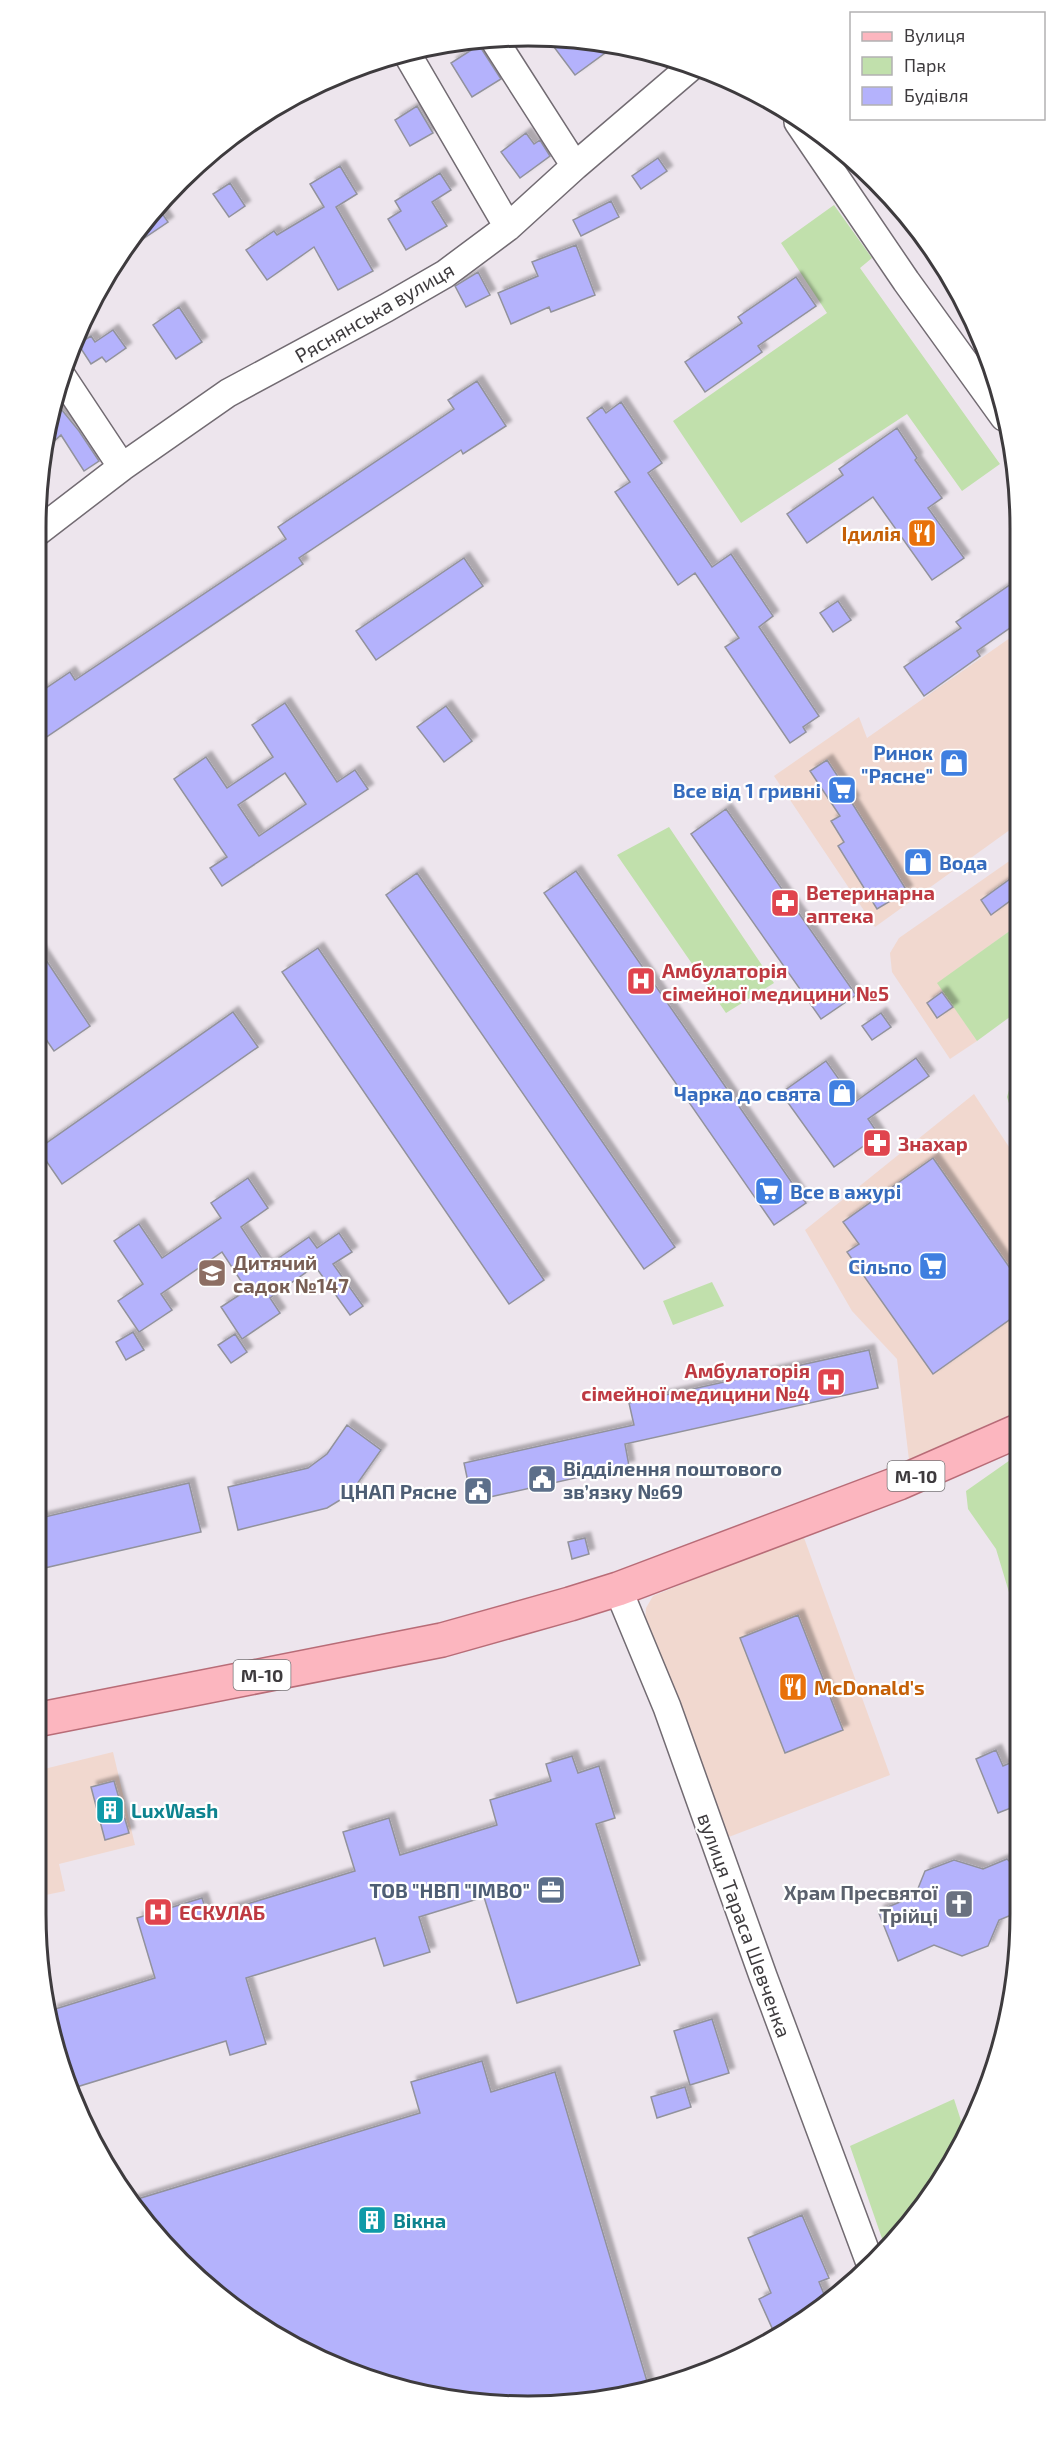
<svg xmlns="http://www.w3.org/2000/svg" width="1057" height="2443" font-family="'Exo 2',sans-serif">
<defs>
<filter id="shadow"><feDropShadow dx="5.5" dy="-5.5" stdDeviation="1.5" flood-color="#0004"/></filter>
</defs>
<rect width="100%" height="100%" fill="#ede5ed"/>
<path fill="#f1d8cf" d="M 1017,633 L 1018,824 L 875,927 L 774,776 L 859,717 L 867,738 Z
M 1018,855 L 1018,925 L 938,983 L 977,1041 L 950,1059 L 892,972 L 890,953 L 899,938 Z
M 974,1094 L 1019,1162 L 1020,1410 L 909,1460 L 897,1359 L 852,1311 L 805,1230 Z
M 803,1535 L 890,1775 L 721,1840 L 645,1625 L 646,1608 L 653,1596 Z
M 113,1752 L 135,1845 L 59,1864 L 65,1891 L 36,1897 L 36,1771 Z"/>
<path fill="#c1e0ac" d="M 834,205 L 872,258 L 860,268 L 1000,464 L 962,491 L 907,414 L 741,523 L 673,421 L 827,313 L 781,243 Z
M 669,827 L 774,983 L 726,1013 L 617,855 Z
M 1018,925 L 1018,1011 L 977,1041 L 937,983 Z
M 1018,1060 L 1019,1135 L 1007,1097 Z
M 712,1282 L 724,1306 L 673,1325 L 663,1301 Z
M 1020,1453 L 1020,1484 L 1014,1487 L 1020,1508 L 1020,1629 L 996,1549 L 968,1509 L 966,1491 Z
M 954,2099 L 966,2136 C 951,2170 914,2227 886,2250 L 850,2146 Z"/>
<path fill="#b4b2fc" stroke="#92929c" stroke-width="1.5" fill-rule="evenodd" filter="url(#shadow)" d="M 548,39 L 596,41 L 605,53 L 575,75 Z
M 479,45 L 501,79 L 472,97 L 451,63 Z
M 417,106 L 433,133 L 410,146 L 395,120 Z
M 526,133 L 534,144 L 540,140 L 550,156 L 520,178 L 501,152 Z
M 658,158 L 667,171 L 641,189 L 632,176 Z
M 340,166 L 357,194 L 336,207 L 373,271 L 338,290 L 314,247 L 267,280 L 246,250 L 274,231 L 277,235 L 324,207 L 310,184 Z
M 440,173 L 451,190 L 432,202 L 447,226 L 406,250 L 388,219 L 401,211 L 395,201 Z
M 230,183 L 245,206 L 229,217 L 213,194 Z
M 611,201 L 619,217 L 581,236 L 573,220 Z
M 157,206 L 168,222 L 128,249 L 127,248 Z
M 576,245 L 595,295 L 551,312 L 549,307 L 511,324 L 498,293 L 538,276 L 532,262 Z
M 478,272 L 490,295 L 466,307 L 455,286 Z
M 796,277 L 816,306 L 758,346 L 762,352 L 705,392 L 685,362 L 742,323 L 738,317 Z
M 179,307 L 202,342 L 176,359 L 153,325 Z
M 113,330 L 126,348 L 106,362 L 102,357 L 91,364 L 78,344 L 91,336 L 95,342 Z
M 477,381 L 506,426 L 463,454 L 461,450 L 299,558 L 303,564 L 36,744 L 36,695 L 70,672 L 75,680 L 286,539 L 278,527 L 454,409 L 448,400 Z
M 621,402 L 662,463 L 648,473 L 712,567 L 731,554 L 773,616 L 759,627 L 819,716 L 803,727 L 806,732 L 790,743 L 725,647 L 739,638 L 695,573 L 678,585 L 615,492 L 630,482 L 587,418 L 602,407 L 606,413 Z
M 57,404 L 79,431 L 99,461 L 84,471 L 61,435 L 50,445 Z
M 897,428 L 917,458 L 915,460 L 942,498 L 928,508 L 964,558 L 932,580 L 873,497 L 807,543 L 787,514 L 843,475 L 839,469 Z
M 464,558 L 483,586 L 376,660 L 356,631 Z
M 1017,580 L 1017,623 L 977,651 L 980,656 L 924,696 L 904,667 L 961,628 L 956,622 Z
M 838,601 L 851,620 L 833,632 L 820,613 Z
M 285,703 L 337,782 L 355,770 L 368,789 L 222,886 L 210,868 L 227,857 L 174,779 L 206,757 L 227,788 L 273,757 L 252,725 ZM 285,773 L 306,804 L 259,836 L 238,805 Z
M 446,706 L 472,741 L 444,762 L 417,727 Z
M 827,760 L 854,801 L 852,803 L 907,891 L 877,909 L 838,846 L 844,842 L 831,821 L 840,816 L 810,771 Z
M 726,809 L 856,995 L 821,1019 L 691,834 Z
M 576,871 L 806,1203 L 774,1225 L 544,893 Z
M 417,873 L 675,1247 L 644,1269 L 386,895 Z
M 1010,879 L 1018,889 L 1018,895 L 991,915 L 981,900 Z
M 36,945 L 90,1026 L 54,1051 L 36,1025 Z
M 318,948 L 544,1280 L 509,1304 L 282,972 Z
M 942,992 L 953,1007 L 937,1018 L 927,1003 Z
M 233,1012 L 258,1047 L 62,1184 L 38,1149 Z
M 881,1013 L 891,1027 L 872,1040 L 862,1026 Z
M 916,1058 L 929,1076 L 868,1119 L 879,1135 L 834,1167 L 781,1093 L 826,1061 L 855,1102 Z
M 933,1158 L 1019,1281 L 1019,1313 L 933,1374 L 847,1252 L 859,1244 L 843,1222 Z
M 248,1178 L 268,1208 L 241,1227 L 267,1266 L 309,1237 L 317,1248 L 339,1233 L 352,1252 L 333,1264 L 363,1306 L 350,1315 L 315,1266 L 270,1298 L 280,1313 L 242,1339 L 221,1307 L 247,1290 L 222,1252 L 161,1294 L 172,1310 L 139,1332 L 118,1301 L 143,1284 L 114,1241 L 139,1224 L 162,1258 L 221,1218 L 211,1203 Z
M 133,1332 L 144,1350 L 126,1360 L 116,1342 Z
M 235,1334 L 247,1352 L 231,1363 L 218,1345 Z
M 869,1350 L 878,1388 L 625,1444 L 629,1466 L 472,1501 L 464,1463 L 634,1425 L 629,1403 Z
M 347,1425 L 381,1450 L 350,1494 L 327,1508 L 238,1530 L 228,1487 L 308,1468 L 327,1454 Z
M 189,1483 L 201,1532 L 36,1570 L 36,1519 Z
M 585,1538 L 589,1554 L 572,1559 L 568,1542 Z
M 798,1615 L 843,1730 L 785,1753 L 740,1638 Z
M 996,1750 L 1003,1766 L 1017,1760 L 1021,1769 L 1021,1804 L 998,1813 L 976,1759 Z
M 572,1756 L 578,1773 L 599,1766 L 615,1818 L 596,1824 L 640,1965 L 517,2003 L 484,1897 L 419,1917 L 430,1952 L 384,1966 L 375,1938 L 246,1978 L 266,2044 L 230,2055 L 226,2041 L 70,2089 L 62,2073 L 52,2010 L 155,1978 L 137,1918 L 202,1898 L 208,1916 L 355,1871 L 343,1832 L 389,1818 L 400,1855 L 497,1825 L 490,1800 L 551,1781 L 546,1764 Z
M 114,1781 L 129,1833 L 105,1840 L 91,1787 Z
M 1007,1859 L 1021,1872 L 1021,1911 L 999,1920 L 988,1946 L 962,1956 L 934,1945 L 898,1961 L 878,1911 L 915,1896 L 925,1871 L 954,1860 L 983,1869 Z
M 712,2019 L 729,2073 L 690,2085 L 674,2031 Z
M 482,2061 L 491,2092 L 555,2072 L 649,2388 L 624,2398 L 528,2407 L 433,2398 L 283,2341 L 158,2239 L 131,2201 L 420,2113 L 411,2082 Z
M 685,2087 L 691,2107 L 657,2118 L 651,2097 Z
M 802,2215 L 829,2278 L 819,2282 L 826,2299 L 777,2339 L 759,2299 L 771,2293 L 748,2238 Z"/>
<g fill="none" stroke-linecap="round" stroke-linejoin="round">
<g stroke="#726b72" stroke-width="30">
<path id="minor" d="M 493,38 L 575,166
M 406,52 L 508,227
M 798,122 L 906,281 L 1004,417
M 61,375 L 122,467
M 36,533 L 122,467 L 228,393 L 386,308 L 445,274 L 508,227 L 575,166 L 693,65
M 618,1589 L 667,1707 L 763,1976 L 870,2263"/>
</g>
<g stroke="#b86c77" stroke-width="36">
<path id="major" d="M 36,1720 L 442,1640 L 570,1604 L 618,1589 L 899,1483 L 1020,1430"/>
</g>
<use href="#minor" stroke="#fff" stroke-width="27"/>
<use href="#major" stroke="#fcb6bf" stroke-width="33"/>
</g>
<defs>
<g id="restaurant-square" transform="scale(1.5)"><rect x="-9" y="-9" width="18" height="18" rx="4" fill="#e8710a" stroke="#fff"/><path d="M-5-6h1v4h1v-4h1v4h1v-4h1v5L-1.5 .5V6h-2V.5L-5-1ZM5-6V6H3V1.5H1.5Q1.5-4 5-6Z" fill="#fff"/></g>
<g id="shop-square" transform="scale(1.5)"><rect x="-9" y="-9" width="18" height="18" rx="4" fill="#3f7fe0" stroke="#fff"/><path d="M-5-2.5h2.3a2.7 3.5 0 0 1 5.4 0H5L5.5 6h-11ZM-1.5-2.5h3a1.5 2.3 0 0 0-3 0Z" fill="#fff"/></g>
<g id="supermarket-square" transform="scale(1.5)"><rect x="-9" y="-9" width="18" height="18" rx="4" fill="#3f7fe0" stroke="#fff"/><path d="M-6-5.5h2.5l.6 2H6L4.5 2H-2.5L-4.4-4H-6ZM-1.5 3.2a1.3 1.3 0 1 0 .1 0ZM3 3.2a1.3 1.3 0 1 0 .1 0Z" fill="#fff"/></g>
<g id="pharmacy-square" transform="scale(1.5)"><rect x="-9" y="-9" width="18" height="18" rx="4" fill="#e0444e" stroke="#fff"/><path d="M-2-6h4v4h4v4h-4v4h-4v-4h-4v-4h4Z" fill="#fff"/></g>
<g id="hospital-square" transform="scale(1.5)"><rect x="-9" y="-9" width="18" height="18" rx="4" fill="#e0444e" stroke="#fff"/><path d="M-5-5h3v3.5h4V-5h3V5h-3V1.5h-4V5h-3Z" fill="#fff"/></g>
<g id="school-square" transform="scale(1.5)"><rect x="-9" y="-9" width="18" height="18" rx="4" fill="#8d6e63" stroke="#fff"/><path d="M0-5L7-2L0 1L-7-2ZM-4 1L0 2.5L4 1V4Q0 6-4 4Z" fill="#fff"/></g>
<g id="civic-square" transform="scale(1.5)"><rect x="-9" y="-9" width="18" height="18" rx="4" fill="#5c6f8a" stroke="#fff"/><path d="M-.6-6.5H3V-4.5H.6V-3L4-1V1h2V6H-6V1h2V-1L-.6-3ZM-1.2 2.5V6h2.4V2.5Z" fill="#fff"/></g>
<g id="building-square" transform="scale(1.5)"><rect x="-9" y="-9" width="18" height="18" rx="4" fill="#0f9aa8" stroke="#fff"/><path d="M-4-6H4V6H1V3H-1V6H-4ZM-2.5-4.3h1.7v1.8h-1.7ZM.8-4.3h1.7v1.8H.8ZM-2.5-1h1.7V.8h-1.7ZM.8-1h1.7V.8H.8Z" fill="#fff"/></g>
<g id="office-square" transform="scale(1.5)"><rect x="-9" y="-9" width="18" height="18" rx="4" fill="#5c6f8a" stroke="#fff"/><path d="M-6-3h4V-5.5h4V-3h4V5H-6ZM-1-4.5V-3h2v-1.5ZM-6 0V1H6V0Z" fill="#fff"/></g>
<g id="church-square" transform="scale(1.5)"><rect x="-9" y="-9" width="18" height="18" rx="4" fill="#6b7280" stroke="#fff"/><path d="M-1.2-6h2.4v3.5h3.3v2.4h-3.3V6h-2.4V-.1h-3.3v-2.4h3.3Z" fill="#fff"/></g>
</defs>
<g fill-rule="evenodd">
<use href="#restaurant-square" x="922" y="533"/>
<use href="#shop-square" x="954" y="763"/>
<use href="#supermarket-square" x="842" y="790"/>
<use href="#shop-square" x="918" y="862"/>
<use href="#pharmacy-square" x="785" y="903"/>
<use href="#hospital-square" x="641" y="981"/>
<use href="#shop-square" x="842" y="1093"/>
<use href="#pharmacy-square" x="877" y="1143"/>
<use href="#supermarket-square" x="769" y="1191"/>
<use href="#supermarket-square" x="933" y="1266"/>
<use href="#school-square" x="212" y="1273"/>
<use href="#hospital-square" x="831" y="1382"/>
<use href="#civic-square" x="542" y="1479"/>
<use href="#civic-square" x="478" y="1491"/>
<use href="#restaurant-square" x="793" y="1687"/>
<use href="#building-square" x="110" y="1810"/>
<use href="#office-square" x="551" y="1890"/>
<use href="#church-square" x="959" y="1904"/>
<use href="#hospital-square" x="158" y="1912"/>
<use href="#building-square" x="372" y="2220"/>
</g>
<g text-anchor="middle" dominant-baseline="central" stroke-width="4.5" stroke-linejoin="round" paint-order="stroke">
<g fill="#fff" stroke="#787678" stroke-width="1.5">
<rect x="887.5" y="1461" width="57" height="30" rx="4.5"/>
<rect x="233.5" y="1660" width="57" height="30" rx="4.5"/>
</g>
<g font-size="18" font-weight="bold" fill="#3e3b3e">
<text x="916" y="1476">М-10</text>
<text x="262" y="1675">М-10</text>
</g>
<g font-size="20" fill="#3e3b3e" stroke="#fff">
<text transform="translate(374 312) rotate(-30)">Ряснянська вулиця</text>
<text transform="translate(745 1925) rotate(70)">вулиця Тараса Шевченка</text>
</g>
<g font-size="20" font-weight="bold" fill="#c56008" stroke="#fff" text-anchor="end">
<text x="901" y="533">Ідилія</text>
<text x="814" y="1687" text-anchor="start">McDonald's</text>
</g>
<g font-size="20" font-weight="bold" fill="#366cbe" stroke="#fff" text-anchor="end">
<text x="933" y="752">Ринок<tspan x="933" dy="23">"Рясне"</tspan></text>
<text x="821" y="790">Все від 1 гривні</text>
<text x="939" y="862" text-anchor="start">Вода</text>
<text x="821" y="1093">Чарка до свята</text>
<text x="790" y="1191" text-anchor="start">Все в ажурі</text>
<text x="912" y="1266">Сільпо</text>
</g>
<g font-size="20" font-weight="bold" fill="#be3a42" stroke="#fff" text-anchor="start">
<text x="806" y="892">Ветеринарна<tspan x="806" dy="23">аптека</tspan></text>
<text x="662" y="970">Амбулаторія<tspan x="662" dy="23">сімейної медицини №5</tspan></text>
<text x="898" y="1143">Знахар</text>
<text x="810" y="1370" text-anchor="end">Амбулаторія<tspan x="810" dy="23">сімейної медицини №4</tspan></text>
<text x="179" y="1912">ЕСКУЛАБ</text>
</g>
<g font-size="20" font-weight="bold" fill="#785e54" stroke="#fff" text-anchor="start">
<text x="233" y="1262">Дитячий<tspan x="233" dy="23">садок №147</tspan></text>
</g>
<g font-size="20" font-weight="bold" fill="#4e5e75" stroke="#fff" text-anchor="end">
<text x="563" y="1468" text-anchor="start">Відділення поштового<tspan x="563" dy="23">зв’язку №69</tspan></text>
<text x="457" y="1491">ЦНАП Рясне</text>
<text x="530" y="1890">ТОВ "НВП "ІМВО"</text>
</g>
<g font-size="20" font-weight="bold" fill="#0d838f" stroke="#fff" text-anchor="start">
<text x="131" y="1810">LuxWash</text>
<text x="393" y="2220">Вікна</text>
</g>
<g font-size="20" font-weight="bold" fill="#5b616d" stroke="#fff" text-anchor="end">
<text x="938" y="1892">Храм Пресвятої<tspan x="938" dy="23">Трійці</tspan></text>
</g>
</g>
<path d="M0 0H1057V2443H0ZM528 46H528A482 482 0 0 1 1010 528V1914A482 482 0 0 1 528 2396H528A482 482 0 0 1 46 1914V528A482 482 0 0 1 528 46Z" fill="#fff" fill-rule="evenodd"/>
<path fill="none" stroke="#3e3b3e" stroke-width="3" d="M528 46H528A482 482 0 0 1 1010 528V1914A482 482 0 0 1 528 2396H528A482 482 0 0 1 46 1914V528A482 482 0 0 1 528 46Z"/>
<rect x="850" y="12" width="195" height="108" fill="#ffffff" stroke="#b2b1b2" stroke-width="1.5"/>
<rect x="862" y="32" width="30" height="9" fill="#fcb6bf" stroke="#b2b1b2" stroke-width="1.5"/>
<text x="904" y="42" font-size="18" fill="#3e3b3e">Вулиця</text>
<rect x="862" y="57" width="30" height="18" fill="#c1e0ac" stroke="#b2b1b2" stroke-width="1.5"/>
<text x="904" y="72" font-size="18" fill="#3e3b3e">Парк</text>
<rect x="862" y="87" width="30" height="18" fill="#b4b2fc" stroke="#b2b1b2" stroke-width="1.5"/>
<text x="904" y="102" font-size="18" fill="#3e3b3e">Будівля</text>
</svg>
